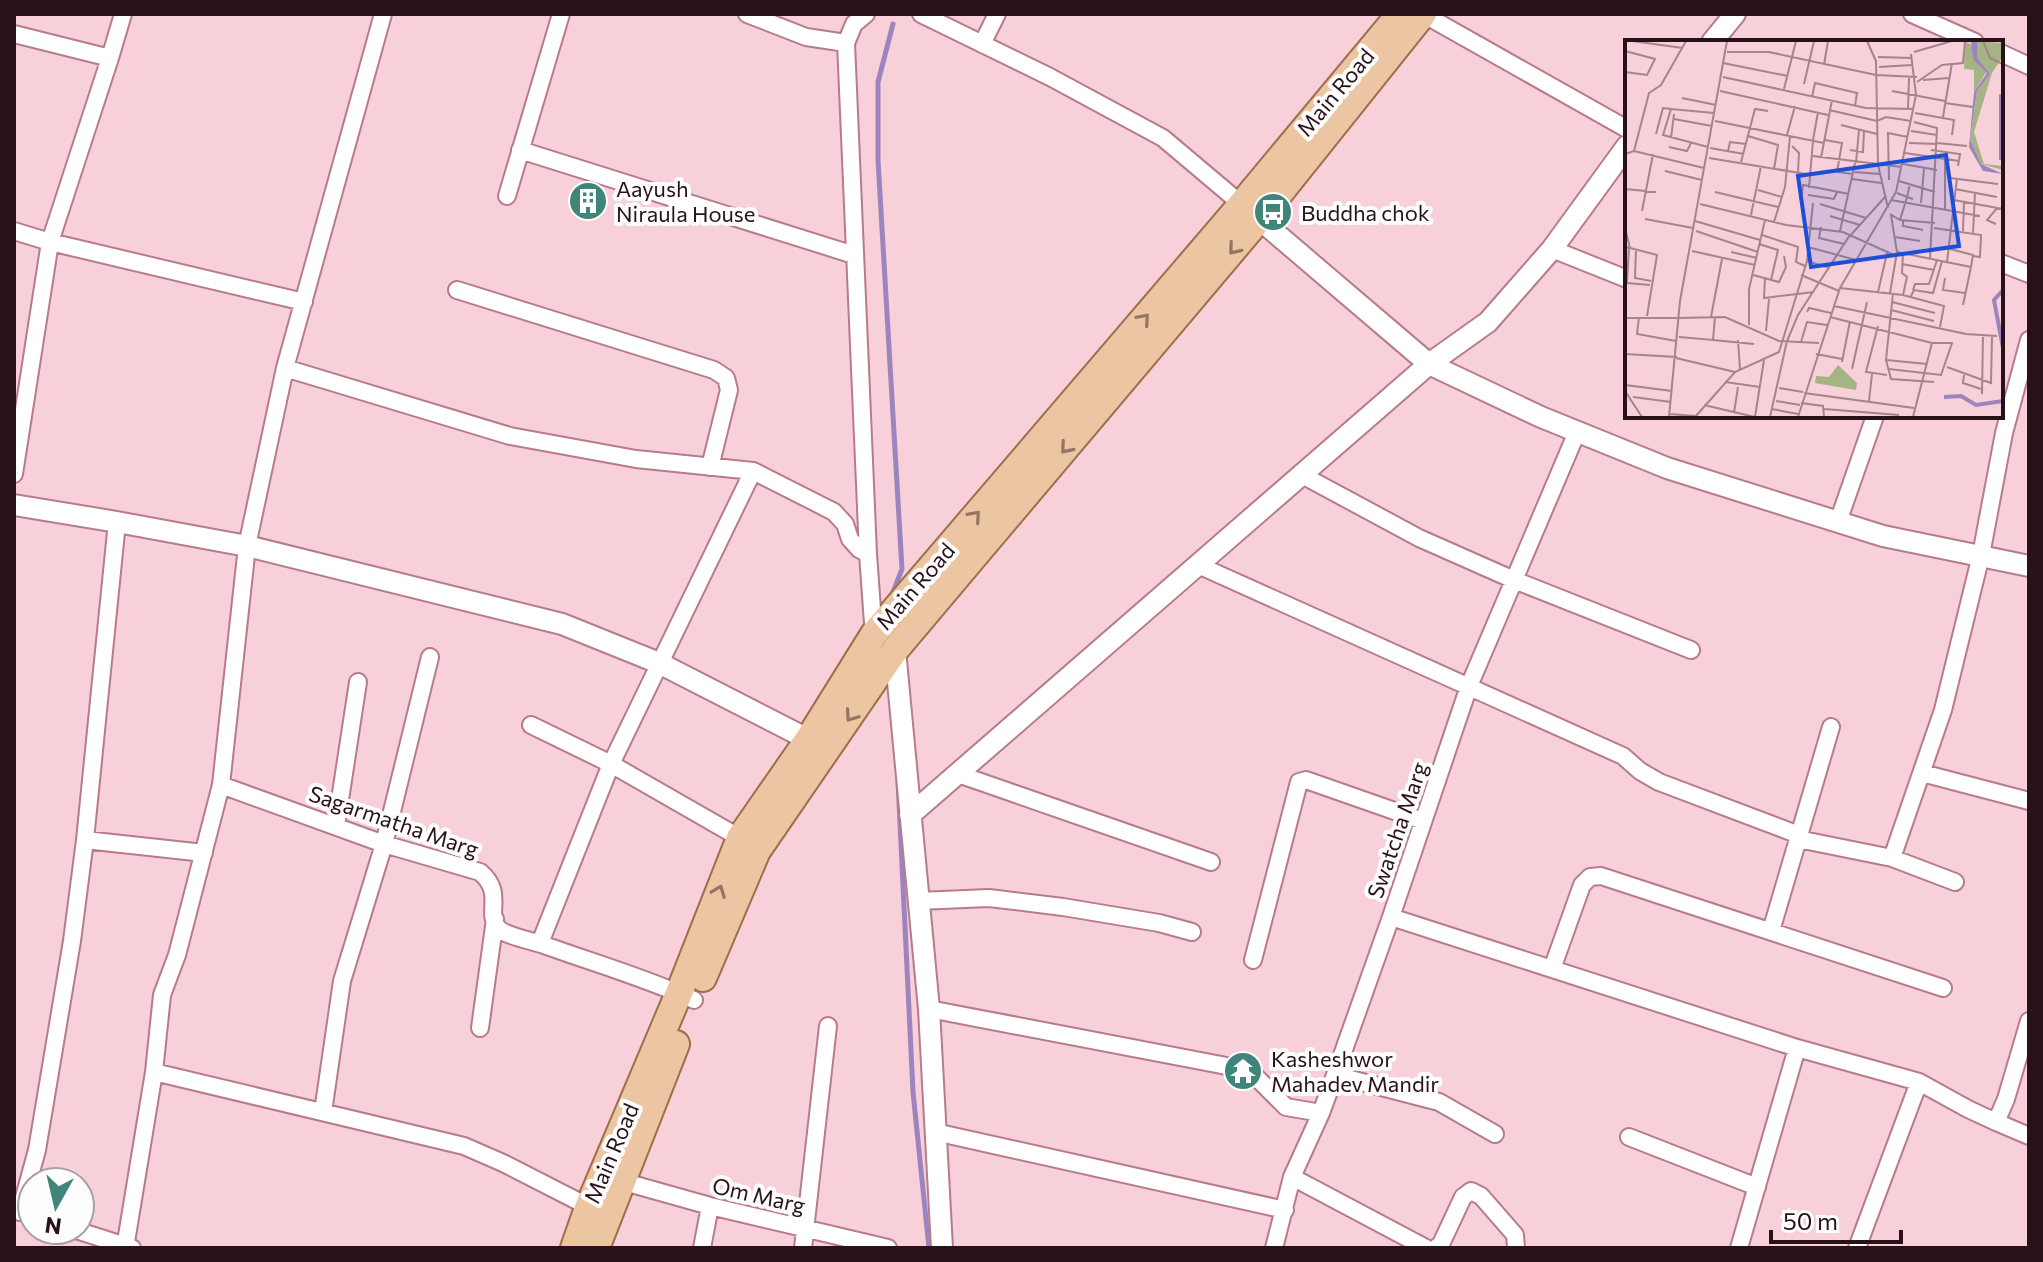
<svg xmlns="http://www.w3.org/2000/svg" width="2043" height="1262" font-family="Commissioner,sans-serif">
<rect width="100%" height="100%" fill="#f8d0da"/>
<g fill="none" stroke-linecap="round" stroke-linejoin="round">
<path stroke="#9c84bf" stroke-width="5" d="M 892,595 L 902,569 L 878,160 L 878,82 L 893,24
M 898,782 L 913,1092 L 929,1248"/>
<g stroke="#b77b8b" stroke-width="20">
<path id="minor" d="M 747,14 L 806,37 L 846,43
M 866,14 L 854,24 L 846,43 L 868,554
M 921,14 L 1050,77 L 1163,138 L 1246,208
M 1423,14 L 1627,129
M 1912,14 L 1975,42
M 14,34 L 110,58
M 982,44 L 997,14
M 2001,53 L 2029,66
M 520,150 L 854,255
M 507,196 L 561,14
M 14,231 L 50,242 L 304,302
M 1552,249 L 1627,279
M 2001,263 L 2029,274
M 457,290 L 714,370 L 726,378 L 729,390 L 710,467
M 285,368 L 510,436 L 636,459 L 753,471 L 834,512 L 845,524 L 850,539 L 859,549 L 868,554 L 874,637
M 14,474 L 50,242 L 110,58 L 123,14
M 1302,475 L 1419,538 L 1514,580 L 1691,650
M 1838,522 L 1875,416
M 1198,565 L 1623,756 L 1640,771 L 1659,782 L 1799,835
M 531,725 L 611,764 L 753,471
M 1922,773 L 2029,801
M 958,774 L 1211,862
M 221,785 L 384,844 L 480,872 C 505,893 485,912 498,928 C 505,936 533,941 544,945 C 594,963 646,978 694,1000
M 336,826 L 358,682
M 1798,839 L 1892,858 L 1955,882
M 85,840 L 204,853
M 1892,858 L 1943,710 L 1981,555 L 2004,433 L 2029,340
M 918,901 L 989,898 L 1063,907 L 1159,923 L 1192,932
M 1391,917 L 1797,1048 L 1919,1082 L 1968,1109 L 1996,1122 L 2006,1099 L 2029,1021
M 1771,931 L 1831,727
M 540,943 L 611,764 L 740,838
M 1253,960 L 1299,782 L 1306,780 L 1423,821
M 1552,969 L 1582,885 L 1590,877 L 1601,876 L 1943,988
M 929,1009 L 1237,1068 L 1253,1074 L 1286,1107 L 1321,1113
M 480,1028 L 495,919
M 154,1072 L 464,1146 L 503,1163 L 597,1211
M 1335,1075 L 1439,1102 L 1495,1134
M 323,1112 L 342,981 L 384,844 L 430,657
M 1996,1122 L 2029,1136
M 935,1132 L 1285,1210
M 1629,1137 L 1757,1187
M 1292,1177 L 1426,1248
M 621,1181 L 710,1206 L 888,1248
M 20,1212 L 37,1150 L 72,941 L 85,840 L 117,522
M 76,1230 L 132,1248
M 125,1248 L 154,1072 L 162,995 L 177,955 L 221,785 L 247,546 L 285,368 L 383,14
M 702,1248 L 710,1206
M 803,1248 L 828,1026
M 1274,1248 L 1292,1177 L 1321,1113 L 1335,1075 L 1391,917 L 1469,686 L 1577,432
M 1436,1248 L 1441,1244 L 1463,1197 L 1471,1191 L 1481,1196 L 1515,1235 L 1516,1248
M 1739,1248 L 1797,1048
M 1857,1248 L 1919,1082"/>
</g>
<g stroke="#b77b8b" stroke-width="24">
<path id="tertiary" d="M 1712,42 L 1735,14
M 1259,219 L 1429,364 L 1541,417 L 1667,468 L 1883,536 L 2029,566
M 14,505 L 117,522 L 247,546 L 562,624 L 659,663 L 821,746
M 895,650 L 929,1009 L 942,1248
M 910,815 L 1429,364 L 1488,322 L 1552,249 L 1627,146"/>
</g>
<g stroke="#9f6d4a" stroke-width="30">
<path id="primary" d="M 703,978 L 757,851 L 895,650 L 1259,219 L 1423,14
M 574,1248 L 588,1208 L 679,993 L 740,838 L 808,740 L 874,634 L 1242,204 L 1400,14
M 596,1248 L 676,1044"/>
</g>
<use href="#minor" stroke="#fff" stroke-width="16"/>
<use href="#tertiary" stroke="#fff" stroke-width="20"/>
<use href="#primary" stroke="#ecc5a3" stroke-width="26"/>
</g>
<defs><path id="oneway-chevron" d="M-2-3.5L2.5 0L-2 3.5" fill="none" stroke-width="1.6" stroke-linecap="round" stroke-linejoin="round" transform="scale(2)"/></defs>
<g stroke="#947464">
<use href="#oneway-chevron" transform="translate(1234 249) rotate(130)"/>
<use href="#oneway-chevron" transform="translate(1144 319) rotate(-49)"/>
<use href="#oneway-chevron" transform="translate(1066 448) rotate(130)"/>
<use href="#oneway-chevron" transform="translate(975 516) rotate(-49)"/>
<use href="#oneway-chevron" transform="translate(851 716) rotate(125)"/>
<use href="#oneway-chevron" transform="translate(719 891) rotate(-69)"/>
</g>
<defs>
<g id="building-disc" transform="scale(2)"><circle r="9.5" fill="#40857a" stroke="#fdfdfd"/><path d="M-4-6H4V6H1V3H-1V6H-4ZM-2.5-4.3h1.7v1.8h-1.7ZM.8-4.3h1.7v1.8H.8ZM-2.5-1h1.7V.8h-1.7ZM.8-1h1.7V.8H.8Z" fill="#fff"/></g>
<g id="bus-disc" transform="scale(2)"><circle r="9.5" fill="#40857a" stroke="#fdfdfd"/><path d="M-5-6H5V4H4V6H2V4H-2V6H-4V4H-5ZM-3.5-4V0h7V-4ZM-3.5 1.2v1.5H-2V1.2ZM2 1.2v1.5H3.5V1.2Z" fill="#fff"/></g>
<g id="temple-disc" transform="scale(2)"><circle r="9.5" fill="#40857a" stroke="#fdfdfd"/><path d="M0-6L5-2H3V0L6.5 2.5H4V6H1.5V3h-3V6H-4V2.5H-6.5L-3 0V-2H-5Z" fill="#fff"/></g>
</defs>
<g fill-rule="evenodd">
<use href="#building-disc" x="588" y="201"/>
<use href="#bus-disc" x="1273" y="212"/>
<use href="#temple-disc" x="1243" y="1071"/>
</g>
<g text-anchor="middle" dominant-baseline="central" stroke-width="8" stroke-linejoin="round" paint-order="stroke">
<g font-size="22" fill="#281118" stroke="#fdfdfd">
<text transform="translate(1335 92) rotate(-50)">Main Road</text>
<text transform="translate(915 586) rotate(-49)">Main Road</text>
<text transform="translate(394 821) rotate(19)">Sagarmatha Marg</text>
<text transform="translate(1397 830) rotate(-71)">Swatcha Marg</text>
<text transform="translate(611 1153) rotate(-67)">Main Road</text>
<text transform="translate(759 1195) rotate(13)">Om Marg</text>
</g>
<g font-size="22" fill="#281118" stroke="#fdfdfd" text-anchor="start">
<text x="616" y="188">Aayush<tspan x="616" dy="25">Niraula House</tspan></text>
<text x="1301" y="212">Buddha chok</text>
<text x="1271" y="1058">Kasheshwor<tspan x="1271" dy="25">Mahadev Mandir</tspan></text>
</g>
</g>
<g transform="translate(1625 40)">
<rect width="378" height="378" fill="#f8d0da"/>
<path d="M 340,1 L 350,7 L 348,18 L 362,31 L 349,52 L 349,30 L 339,29 ZM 352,1 L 378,3 L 378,16 L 367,33 L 349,92 L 359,124 L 378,126 L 378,130 L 356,124 L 345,99 L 352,51 L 365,34 L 352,17 ZM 213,325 L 232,343 L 231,350 L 190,343 L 191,336 L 204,337 Z" fill="#a4b483"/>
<path d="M 346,1 L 352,1 L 352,17 L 365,34 L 352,51 L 345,99 L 356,124 L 378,134 L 358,131 L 344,107 L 349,52 L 362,33 L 348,19 Z" fill="#9c84bf"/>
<path fill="none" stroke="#9c84bf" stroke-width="4" d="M 376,54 L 376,120M 378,250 L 369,260 L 378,308M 319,357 L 336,356 L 351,365 L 378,361"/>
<path fill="none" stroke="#a5848c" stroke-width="2" d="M 7,1 L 58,8M 242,1 L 251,21 L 253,125 L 263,168M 358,1 L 365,18 L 378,24M 0,11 L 30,19 L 22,35 L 0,32M 102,12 L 144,12 L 251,35 L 292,37M 289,12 L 327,1M 253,17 L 287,18M 98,23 L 163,36M 199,25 L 203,1M 254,27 L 287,25M 98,37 L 241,68 L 288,69M 298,40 L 324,38M 292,42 L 317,25 L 338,23 L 340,1M 179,44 L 189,1M 378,48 L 378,91M 159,49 L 171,1M 95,51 L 203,75M 267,51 L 320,61M 187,57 L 190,43 L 232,53 L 230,66M 57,58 L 91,65M 320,63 L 348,67M 283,68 L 284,38M 204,70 L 252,81 L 261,77 L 286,81M 290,73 L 329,80 L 327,95M 318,77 L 327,23M 49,79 L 87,86M 90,81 L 199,103M 289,82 L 312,88 L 305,218M 216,85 L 252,94M 286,91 L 312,95M 31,94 L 38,68 L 46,69M 162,95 L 170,66M 123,96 L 153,105 L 149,129M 46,98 L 49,74M 188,100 L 193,72M 200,100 L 217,103 L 212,132 L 228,134M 284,103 L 312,104M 312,103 L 342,106M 167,106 L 174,113 L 173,132M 44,107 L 62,111 L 66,103M 83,107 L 38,95 L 46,69 L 89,73M 85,108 L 119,114M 225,110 L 238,112 L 239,91M 306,110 L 335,114 L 333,126M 9,111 L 24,53 L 36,45 L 61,1M 103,111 L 105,102 L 121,104M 280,113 L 334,121M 0,114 L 9,111 L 79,128M 188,116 L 277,127M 84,118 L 187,135M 196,118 L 207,60M 116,122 L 130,69 L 143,71M 231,123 L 234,90M 278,124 L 312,130M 40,131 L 77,140M 229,132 L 255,134M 325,138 L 373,144M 227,139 L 256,143M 264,140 L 263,93 L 283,97M 274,141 L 310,152M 184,148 L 188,101M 0,149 L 31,152M 330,149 L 372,157M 133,150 L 157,157M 90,152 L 153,167M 272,153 L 282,157 L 285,144M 177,154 L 178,145 L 224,154M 183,155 L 209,159 L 212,152M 266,160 L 355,176M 329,160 L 378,169M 296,163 L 299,129M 75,164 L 161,185 L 218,192 L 269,215M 195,164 L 241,178M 320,170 L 320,119M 17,171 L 28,114M 265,174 L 275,180 L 310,183M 126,175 L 136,126M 205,176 L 235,185M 20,179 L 68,188M 275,180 L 282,157 L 288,159M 278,180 L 278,186 L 298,190M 70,181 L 135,200M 149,182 L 160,147 L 165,96M 371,184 L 362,180 L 372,168M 196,187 L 194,198 L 219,204M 0,188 L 5,208 L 32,215 L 22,276M 309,188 L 356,195 L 355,217 L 348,216M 71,191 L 133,212M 215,191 L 230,123M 338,191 L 339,162M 348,193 L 350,153M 137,195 L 173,207 L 171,222 L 180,226M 270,197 L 295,201M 134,204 L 153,210 L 146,240M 183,207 L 231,220M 0,208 L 4,207 L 2,243 L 25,245M 11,209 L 10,238 L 26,241M 67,211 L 130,225M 106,212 L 132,218M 272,212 L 346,227 L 348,215 L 325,209M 182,221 L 205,228M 322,222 L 332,138M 277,224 L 309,230M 128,235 L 154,242 L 161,227 L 159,216M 176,235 L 214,251M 140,238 L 139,258 L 189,252M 320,238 L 318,250 L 340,253M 215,248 L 278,255 L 319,266 L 315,287M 288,250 L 290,244 L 304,244 L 312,220M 253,252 L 262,213M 265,253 L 272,212 L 266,175M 268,253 L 261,320 L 266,339 L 309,342M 278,255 L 282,237 L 277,233 L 278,213M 286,256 L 289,250 L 308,253 L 317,221M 267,262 L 310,273M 338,265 L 346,227M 209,266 L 341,294 L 372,296M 266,270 L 309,281M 182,272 L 184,268 L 206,273M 14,277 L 12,294 L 51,301M 86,277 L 97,219M 205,277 L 307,303 L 327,303 L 316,335 L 264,329M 0,278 L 53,278M 53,278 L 100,277 L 154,301 L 194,303M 124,285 L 124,249 L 140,180M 253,286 L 241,332 L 262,335M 141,291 L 144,259M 54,297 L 88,300 L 90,277M 88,300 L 129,304M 113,300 L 115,329M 162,301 L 173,275 L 223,198 L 260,157M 176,302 L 182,282 L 202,285M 0,314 L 52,317M 191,314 L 217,319M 51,318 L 110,332M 261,320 L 302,324M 217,322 L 225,281M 322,327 L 366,343 L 367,296M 227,329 L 242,262M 339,335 L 338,343 L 356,349M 100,342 L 135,347M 0,345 L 47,351M 154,348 L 178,352M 0,351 L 17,377M 179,353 L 289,368M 357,354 L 358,295M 8,357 L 46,362M 151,361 L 175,365M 244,361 L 247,334M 176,363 L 198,366 L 199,377M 79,365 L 130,377M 147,369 L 173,374M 199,369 L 274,375M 109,373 L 113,347M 44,374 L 71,376M 44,377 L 55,261 L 102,1M 70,377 L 110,332 L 154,312 L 182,221 L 188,163M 130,377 L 139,320M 145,377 L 162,301M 173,377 L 215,248 L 271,152 L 291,55 L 286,14M 288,377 L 307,303"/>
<path fill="#1d4ed8" fill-opacity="0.15" stroke="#1d4ed8" stroke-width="4" d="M 321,115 L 334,206 L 186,227 L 173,136 Z"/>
<rect width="378" height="378" fill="none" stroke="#281118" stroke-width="4"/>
</g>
<rect width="2043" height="1262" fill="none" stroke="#281118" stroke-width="32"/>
<g transform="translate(56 1206) rotate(188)"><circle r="38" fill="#fdfdfd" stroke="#a89fa1" stroke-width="2"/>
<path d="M0-6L14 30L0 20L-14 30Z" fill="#40857a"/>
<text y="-12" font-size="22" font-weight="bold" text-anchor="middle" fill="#281118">N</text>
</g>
<path d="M1771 1230v12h130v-12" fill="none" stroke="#281118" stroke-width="4"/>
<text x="1783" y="1230" font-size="24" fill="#281118" stroke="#fdfdfd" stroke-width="6" paint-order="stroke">50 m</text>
</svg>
